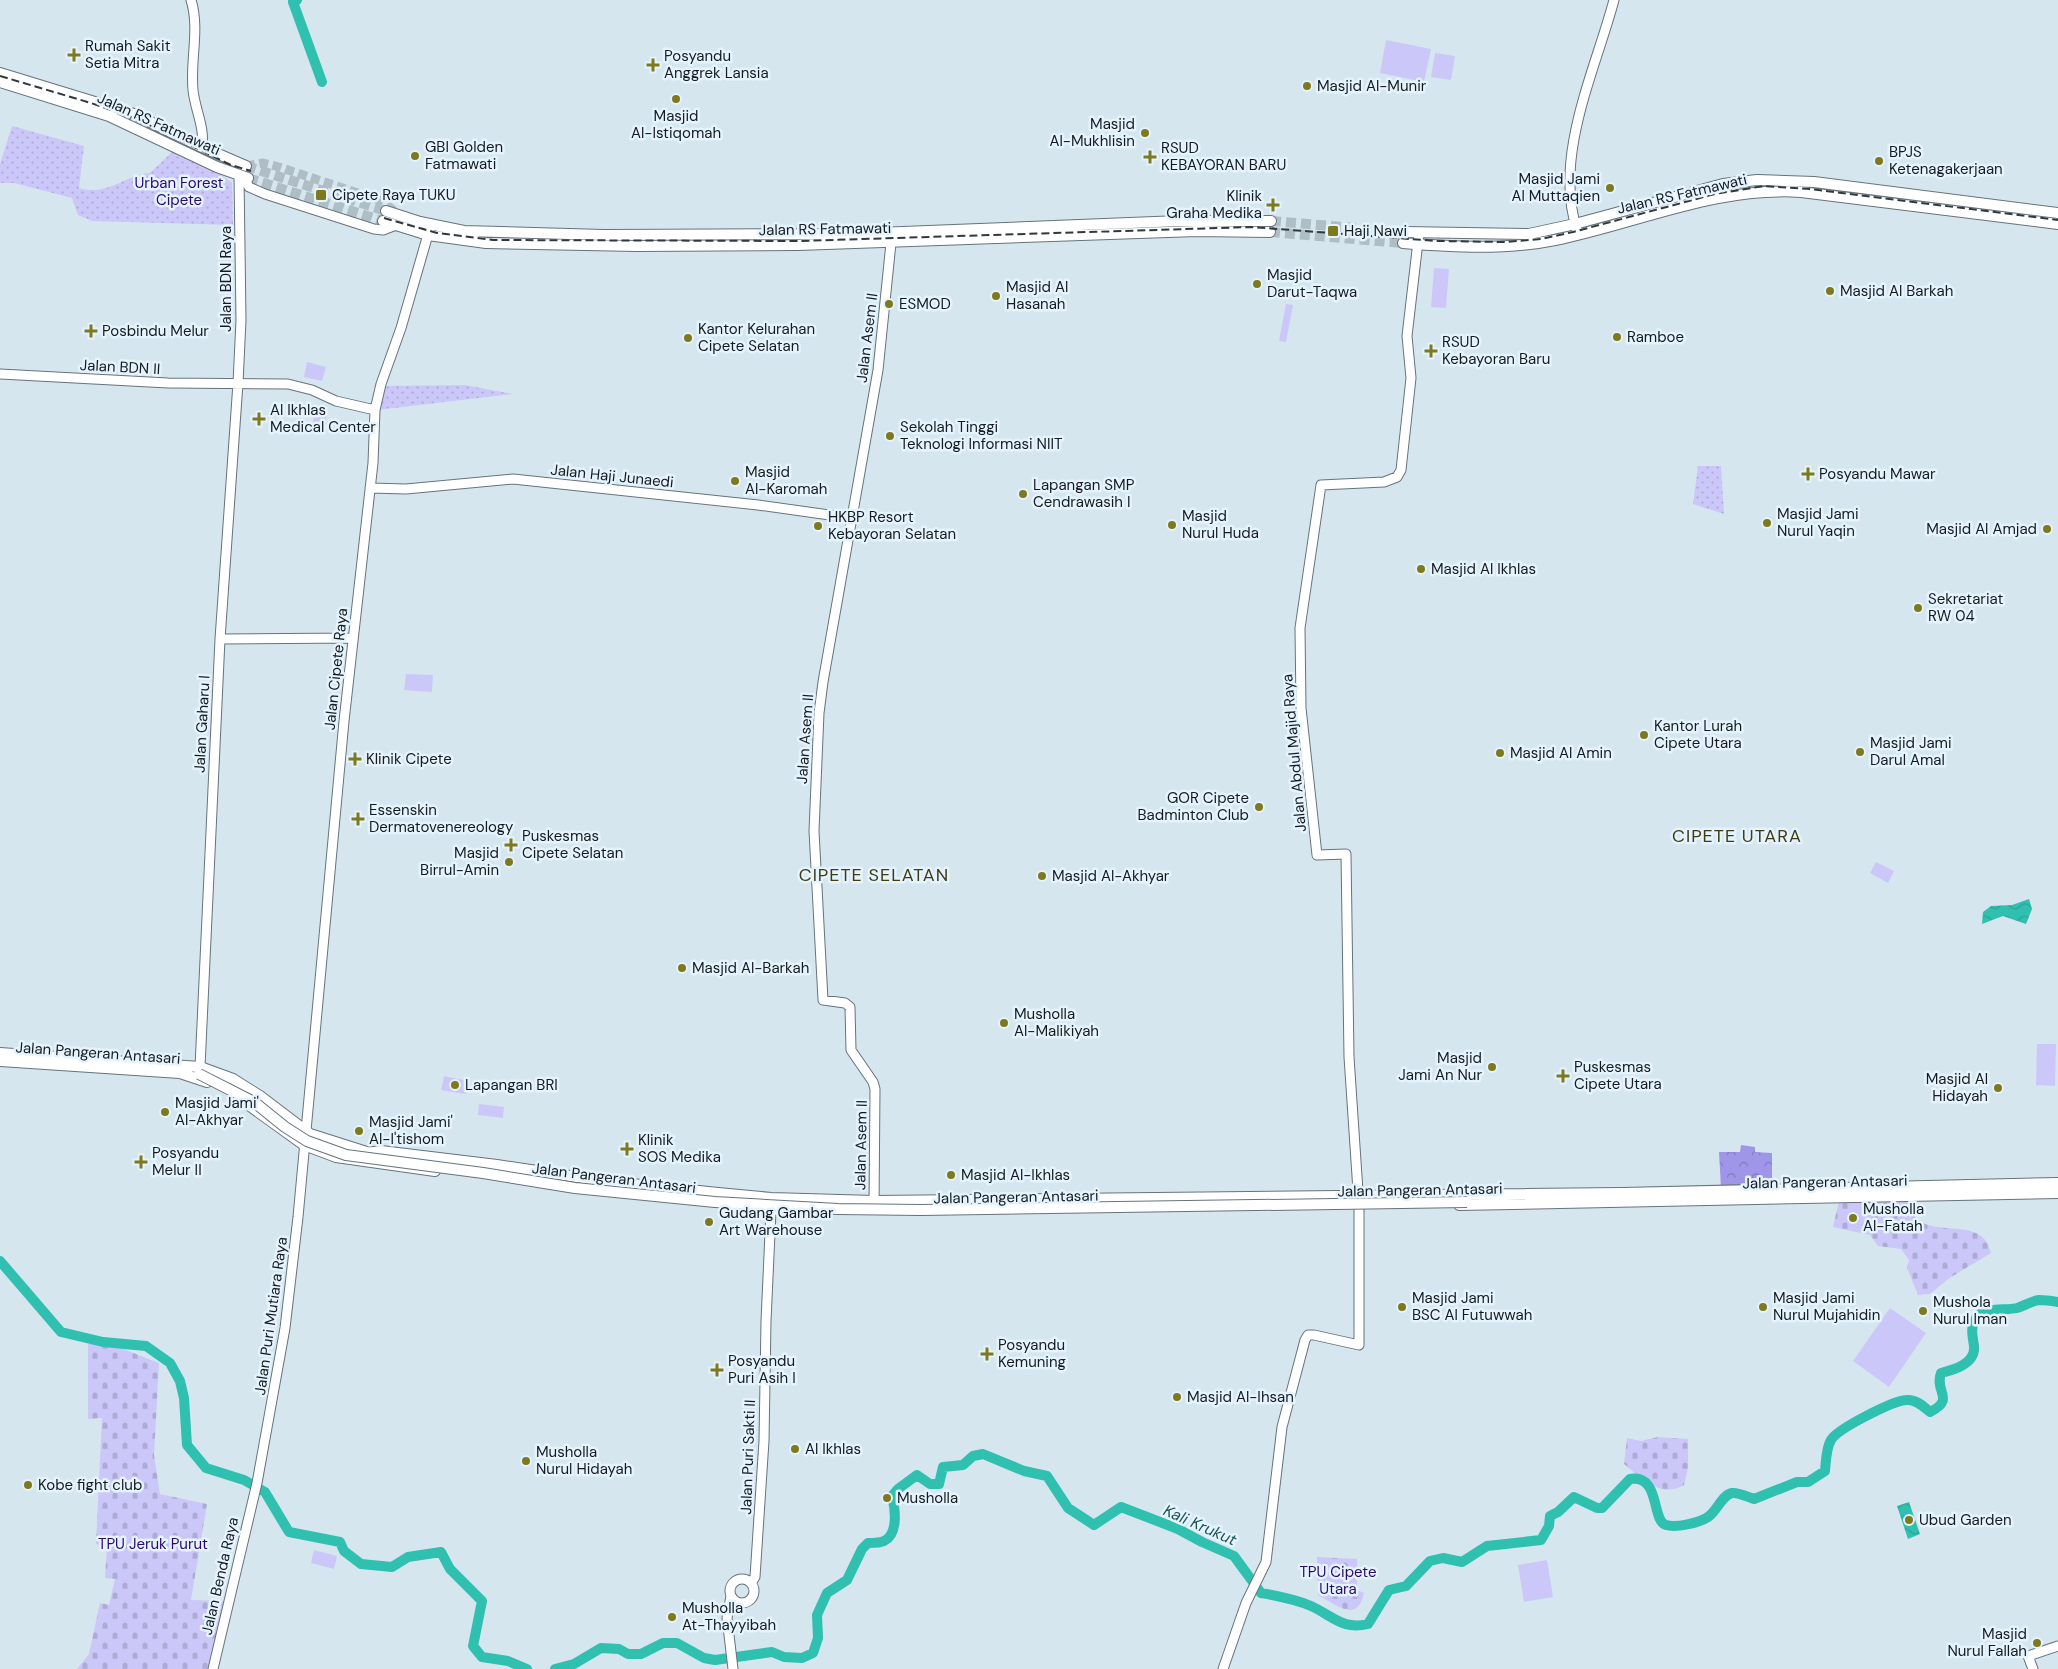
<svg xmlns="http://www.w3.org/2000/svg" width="2058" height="1669" font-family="'DM Sans',sans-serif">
<defs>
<pattern id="forest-crowns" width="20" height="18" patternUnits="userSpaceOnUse" patternTransform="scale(1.25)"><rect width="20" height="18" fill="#a096e9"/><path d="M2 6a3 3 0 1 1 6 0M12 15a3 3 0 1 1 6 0" fill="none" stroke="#817abc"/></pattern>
<pattern id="cemetery-stones" width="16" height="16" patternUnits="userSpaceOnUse" patternTransform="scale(1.25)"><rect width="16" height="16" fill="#cbc8f9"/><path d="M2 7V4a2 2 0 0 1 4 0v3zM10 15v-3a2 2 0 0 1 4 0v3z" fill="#adabd5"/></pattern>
<pattern id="park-dots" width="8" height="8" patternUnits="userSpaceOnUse" patternTransform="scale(1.25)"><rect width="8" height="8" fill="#cbc8f9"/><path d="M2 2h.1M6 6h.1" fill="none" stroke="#adabd5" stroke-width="1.8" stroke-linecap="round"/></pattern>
<pattern id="water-waves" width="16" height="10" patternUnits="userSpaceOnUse" patternTransform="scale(1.25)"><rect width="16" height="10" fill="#2fc0b0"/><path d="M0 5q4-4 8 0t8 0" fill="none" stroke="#29a497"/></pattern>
</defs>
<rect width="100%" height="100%" fill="#d6e6ef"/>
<path fill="url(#forest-crowns)" d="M 1741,1145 L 1755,1147 L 1755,1152 L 1772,1153 L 1772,1179 L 1754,1178 L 1753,1187 L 1721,1188 L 1719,1152 L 1740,1152 Z"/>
<path fill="url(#cemetery-stones)" d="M 1908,1199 C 1910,1203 1910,1210 1913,1214 C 1930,1241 1983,1213 1991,1253 L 1948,1279 L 1930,1294 L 1918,1295 L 1907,1268 L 1909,1260 L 1901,1249 L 1878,1246 L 1870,1235 L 1833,1227 L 1839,1201 Z
M 108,1343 L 159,1363 L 154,1455 L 160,1494 L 207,1504 L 191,1600 L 225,1601 L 208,1669 L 77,1669 L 89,1654 L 100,1603 L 109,1605 L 115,1579 L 105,1578 L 107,1547 L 96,1544 L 102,1418 L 88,1419 L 88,1344 Z
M 1658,1437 L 1688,1439 L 1688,1468 L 1684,1485 C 1660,1499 1642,1478 1624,1464 L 1627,1438 L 1641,1441 Z
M 1317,1557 L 1357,1559 L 1357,1590 L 1364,1593 C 1357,1624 1337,1605 1318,1595 Z"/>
<path fill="url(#park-dots)" d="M 12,126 L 84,146 L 79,188 C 107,197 127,174 150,173 L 172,152 L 223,176 L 232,183 L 233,225 L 92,221 L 78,215 L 72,198 L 14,183 L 0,183 L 0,164 Z
M 465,385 L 513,394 L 377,410 L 382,386 Z
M 1698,466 L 1721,466 L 1724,514 L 1693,504 Z"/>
<path fill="#cbc8f9" d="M 1386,40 L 1431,49 L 1424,82 L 1380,73 Z
M 1435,53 L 1455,56 L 1451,80 L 1431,77 Z
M 1434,268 L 1449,269 L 1446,308 L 1431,307 Z
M 1286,304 L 1293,305 L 1286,342 L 1279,341 Z
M 307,362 L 326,367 L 322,381 L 304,377 Z
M 315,409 L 327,410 L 325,430 L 312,429 Z
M 406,674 L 433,675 L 432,692 L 404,690 Z
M 1876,862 L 1894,871 L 1888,883 L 1870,873 Z
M 2037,1044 L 2056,1044 L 2055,1086 L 2036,1085 Z
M 444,1076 L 468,1081 L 466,1094 L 441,1090 Z
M 479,1104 L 504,1107 L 503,1118 L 478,1115 Z
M 1890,1308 L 1926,1333 L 1889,1387 L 1853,1361 Z
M 314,1550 L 337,1556 L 334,1569 L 311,1563 Z
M 1547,1560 L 1553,1597 L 1524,1602 L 1518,1565 Z"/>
<path fill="url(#water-waves)" d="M 2029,899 L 2032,909 L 2026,924 L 2003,916 L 1982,924 L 1983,912 L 1991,906 L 2012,905 Z
M 1909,1502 L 1920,1534 L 1908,1539 L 1897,1506 Z"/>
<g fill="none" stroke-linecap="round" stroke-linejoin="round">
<path stroke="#2fc0b0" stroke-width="10" d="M 297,0 L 293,2 L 322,82
M 0,1261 L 61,1332 L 103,1342 L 146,1346 L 170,1363 L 180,1381 L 184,1398 L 187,1445 L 206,1468 L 244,1480 L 265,1492 L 289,1532 L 340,1542 L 344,1551 L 361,1564 L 392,1567 L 408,1557 L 441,1552 L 450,1569 L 482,1601 L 473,1646 L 482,1657 L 508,1661 L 527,1669
M 555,1669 L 574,1664 L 601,1648 L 619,1649 L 628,1654 L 641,1654 L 663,1643 L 677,1643 L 704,1658 L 715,1660 L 772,1652 L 784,1657 L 802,1658 L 813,1653 L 818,1638 L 817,1615 L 827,1593 L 847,1580 L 862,1549 L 868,1543 C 873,1543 880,1543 884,1541 C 899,1534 895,1508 892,1496 L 898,1489 L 917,1475 L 930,1484 L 939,1484 L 943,1467 L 963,1465 L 973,1456 L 983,1454 L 1024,1471 L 1047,1476 L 1068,1508 L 1094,1525 L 1121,1507 L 1178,1529 L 1202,1542 L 1234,1556 L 1261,1593 C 1277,1596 1295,1599 1311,1606 C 1333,1616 1342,1630 1368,1624 L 1389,1590 L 1406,1586 L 1430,1561 L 1443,1558 L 1462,1562 L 1487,1546 L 1541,1540 L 1549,1526 L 1550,1516 L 1558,1512 L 1574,1497 L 1597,1508 L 1602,1508 L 1630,1479 C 1661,1474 1651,1521 1666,1525 C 1676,1528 1699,1523 1708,1517 C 1717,1511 1722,1495 1732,1493 C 1738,1492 1748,1497 1754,1499 L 1797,1482 L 1808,1482 L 1825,1471 C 1826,1461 1826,1448 1831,1440 C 1837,1429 1894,1400 1907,1400 C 1916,1399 1924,1407 1930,1412 C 1956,1399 1934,1392 1941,1373 C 1953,1370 1976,1364 1974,1346 C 1973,1338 1970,1329 1975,1320 C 1982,1306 2004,1311 2017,1308 C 2024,1306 2031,1301 2039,1300 C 2045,1300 2052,1301 2058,1302"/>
<path stroke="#afbdc5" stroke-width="9" stroke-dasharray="9 4.5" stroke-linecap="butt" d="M 246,166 L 263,163 L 279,167 L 382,201 L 399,215"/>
<path stroke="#afbdc5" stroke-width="10" stroke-dasharray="10 5" stroke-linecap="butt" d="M 246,166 L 386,211
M 248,178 L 383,221
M 1271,221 L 1404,232
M 1270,232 L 1403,243"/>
<g stroke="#66737c" stroke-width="11">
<path id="secondary" d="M 191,0 C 200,29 190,60 193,90 C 195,110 205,127 202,147
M 243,176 L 249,187 L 265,194 L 374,229 L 383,230 L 396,225
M 1577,230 C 1553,157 1595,71 1614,0
M 0,374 L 168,383 L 288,384 L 312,390 L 336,401 L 375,410
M 370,488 L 406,489 L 513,479 L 758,505 L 851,518
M 220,639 L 352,638
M 200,1067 L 220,639 L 238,383 L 241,320 L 239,175
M 874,1207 L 875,1089 L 873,1082 L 851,1050 L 850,1007 L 845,1003 L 823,1000 L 814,831 L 819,713 L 823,682 L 878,370 L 891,243
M730 1591a12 12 0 1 1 24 0a12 12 0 1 1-24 0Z
M 751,1583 L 755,1577 L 764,1441 L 766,1321 L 771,1211
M 731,1596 L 727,1618 L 733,1669
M 213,1669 L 257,1483 L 285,1328 L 298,1217 L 344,721 L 373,463 L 375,410 L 381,384 L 401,328 L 431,224
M 1223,1669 L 1246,1603 L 1266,1562 L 1282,1427 L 1305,1340 L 1308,1335 L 1314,1335 L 1359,1345 L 1359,1206 L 1349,1057 L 1346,854 L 1317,855 L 1301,708 L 1300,628 L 1321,485 L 1384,482 L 1397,477 L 1401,470 L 1411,378 L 1407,336 L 1419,233
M 2033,1669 L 2028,1656 L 2058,1646"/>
</g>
<g stroke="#66737c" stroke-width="12">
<path id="primary" d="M 0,73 L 134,114 L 202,147 L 246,166
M 0,82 L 109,116 L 217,167 L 248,178
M 386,211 L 420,222 L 464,231 L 604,235 L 851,234 L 1180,221 L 1271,221
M 383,221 L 428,235 L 486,243 L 637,246 L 798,245 L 1197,231 L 1270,232
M 1404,232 L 1529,234 L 1575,224 L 1723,184 L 1757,180 L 1814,182 L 2058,213
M 1403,243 C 1453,247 1506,250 1555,240 C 1638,223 1716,186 1801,192 L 2058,224
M 0,1053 L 200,1067 L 233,1079 L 260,1096 L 310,1134 L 373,1154
M 0,1061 L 180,1073 L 207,1082
M 236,1096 L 304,1145 L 336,1157 L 435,1171
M 366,1153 L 381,1151 L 497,1165 L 603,1181 L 718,1193 L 771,1198 L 874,1201 L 1622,1193 L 2058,1183
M 1459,1205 L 2058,1193
M 752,1208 L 795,1211"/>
</g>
<use href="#secondary" stroke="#fff" stroke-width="9"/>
<use href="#primary" stroke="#fff" stroke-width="10"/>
<path stroke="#32393d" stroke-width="2" stroke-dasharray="8 4" stroke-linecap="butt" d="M 0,76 L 91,103 L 139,120 L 231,165 L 251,171
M 384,218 L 437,233 L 493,240 L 798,241 L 1251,227 L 1437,241 L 1505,242 L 1541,239 L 1573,232 L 1715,194 L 1764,186 L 1810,189 L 2058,220"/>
<g stroke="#66737c" stroke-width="12" stroke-linecap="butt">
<path id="primary-bridge" d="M 199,1074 L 254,1102 L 285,1127 L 307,1141 L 346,1155 L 483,1173 L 575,1188 L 715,1202 L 838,1209 L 921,1210 L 1467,1202"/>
</g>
<use href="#primary-bridge" stroke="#fff" stroke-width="10"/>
</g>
<g fill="#7f791e" stroke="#e4f3fd" stroke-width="2">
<path d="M71.5 47.5h5v5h5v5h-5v5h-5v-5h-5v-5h5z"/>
<path d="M650.5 57.5h5v5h5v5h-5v5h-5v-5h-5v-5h5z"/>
<circle cx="1307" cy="86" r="5"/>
<circle cx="676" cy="99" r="5"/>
<circle cx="1145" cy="133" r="5"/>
<circle cx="415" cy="156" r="5"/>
<path d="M1147.5 149.5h5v5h5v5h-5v5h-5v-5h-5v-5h5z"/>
<circle cx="1879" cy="161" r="5"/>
<circle cx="1610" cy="188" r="5"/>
<rect x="315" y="189" width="12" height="12" rx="2.5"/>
<path d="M1270.5 197.5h5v5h5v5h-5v5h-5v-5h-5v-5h5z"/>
<rect x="1327" y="225" width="12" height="12" rx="2.5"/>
<circle cx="1257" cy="284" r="5"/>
<circle cx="1830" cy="291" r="5"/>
<circle cx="996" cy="296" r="5"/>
<circle cx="889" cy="304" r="5"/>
<path d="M88.5 323.5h5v5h5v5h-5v5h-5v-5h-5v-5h5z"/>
<circle cx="1617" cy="337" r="5"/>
<circle cx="688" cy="338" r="5"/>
<path d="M1428.5 343.5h5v5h5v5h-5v5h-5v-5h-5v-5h5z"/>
<path d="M256.5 411.5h5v5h5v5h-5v5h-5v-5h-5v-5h5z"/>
<circle cx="890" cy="436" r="5"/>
<path d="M1805.5 466.5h5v5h5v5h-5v5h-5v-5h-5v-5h5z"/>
<circle cx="735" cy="481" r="5"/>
<circle cx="1023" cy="494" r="5"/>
<circle cx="1767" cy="523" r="5"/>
<circle cx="1172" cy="525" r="5"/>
<circle cx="818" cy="526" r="5"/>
<circle cx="2047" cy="529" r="5"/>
<circle cx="1421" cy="569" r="5"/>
<circle cx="1918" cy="608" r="5"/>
<circle cx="1644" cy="735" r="5"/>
<circle cx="1860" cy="752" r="5"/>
<circle cx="1500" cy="753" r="5"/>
<path d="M352.5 751.5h5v5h5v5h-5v5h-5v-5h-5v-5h5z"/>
<circle cx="1259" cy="807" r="5"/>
<path d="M355.5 811.5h5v5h5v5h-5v5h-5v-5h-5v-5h5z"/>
<path d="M508.5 837.5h5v5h5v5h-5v5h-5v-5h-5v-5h5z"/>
<circle cx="509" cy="862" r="5"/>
<circle cx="1042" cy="876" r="5"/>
<circle cx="682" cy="968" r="5"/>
<circle cx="1004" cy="1023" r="5"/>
<circle cx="1492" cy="1067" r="5"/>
<path d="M1560.5 1068.5h5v5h5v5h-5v5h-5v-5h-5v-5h5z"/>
<circle cx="455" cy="1085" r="5"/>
<circle cx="1998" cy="1088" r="5"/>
<circle cx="165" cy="1112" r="5"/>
<circle cx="359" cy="1131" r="5"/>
<path d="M624.5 1141.5h5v5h5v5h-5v5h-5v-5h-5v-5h5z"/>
<path d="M138.5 1154.5h5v5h5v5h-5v5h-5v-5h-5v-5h5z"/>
<circle cx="951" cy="1175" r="5"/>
<circle cx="1853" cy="1218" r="5"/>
<circle cx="709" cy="1222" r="5"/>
<circle cx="1402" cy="1307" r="5"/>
<circle cx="1763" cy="1307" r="5"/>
<circle cx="1923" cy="1311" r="5"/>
<path d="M984.5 1346.5h5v5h5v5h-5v5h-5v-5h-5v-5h5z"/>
<path d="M714.5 1362.5h5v5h5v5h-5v5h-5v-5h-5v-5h5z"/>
<circle cx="1177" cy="1397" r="5"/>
<circle cx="795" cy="1449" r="5"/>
<circle cx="526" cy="1461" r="5"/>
<circle cx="28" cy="1485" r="5"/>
<circle cx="887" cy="1498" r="5"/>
<circle cx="1909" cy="1520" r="5"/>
<circle cx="672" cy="1617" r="5"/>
<circle cx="2037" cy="1643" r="5"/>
</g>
<g text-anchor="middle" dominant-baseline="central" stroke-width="5" stroke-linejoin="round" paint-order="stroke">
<g font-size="15" fill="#151b1e" stroke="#e4f3fd" text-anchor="start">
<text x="85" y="46">Rumah Sakit<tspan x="85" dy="17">Setia Mitra</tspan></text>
<text x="664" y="56">Posyandu<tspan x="664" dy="17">Anggrek Lansia</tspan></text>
<text x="1317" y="86">Masjid Al-Munir</text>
<text x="676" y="116" text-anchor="middle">Masjid<tspan x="676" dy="17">Al-Istiqomah</tspan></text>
<text x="1135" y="124" text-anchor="end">Masjid<tspan x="1135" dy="17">Al-Mukhlisin</tspan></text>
<text x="425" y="147">GBI Golden<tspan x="425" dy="17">Fatmawati</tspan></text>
<text x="1161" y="148">RSUD<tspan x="1161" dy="17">KEBAYORAN BARU</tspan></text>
<text x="1889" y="152">BPJS<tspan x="1889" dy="17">Ketenagakerjaan</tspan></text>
<text x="1600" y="179" text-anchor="end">Masjid Jami<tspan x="1600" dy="17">Al Muttaqien</tspan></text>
<text x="332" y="195">Cipete Raya TUKU</text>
<text x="1262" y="196" text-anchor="end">Klinik<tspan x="1262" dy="17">Graha Medika</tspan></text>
<text x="1344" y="231">Haji Nawi</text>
<text x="1267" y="275">Masjid<tspan x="1267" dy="17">Darut-Taqwa</tspan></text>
<text x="1006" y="287">Masjid Al<tspan x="1006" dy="17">Hasanah</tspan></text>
<text x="1840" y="291">Masjid Al Barkah</text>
<text x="899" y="304">ESMOD</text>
<text x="698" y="329">Kantor Kelurahan<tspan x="698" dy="17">Cipete Selatan</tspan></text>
<text x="102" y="331">Posbindu Melur</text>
<text x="1627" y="337">Ramboe</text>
<text x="1442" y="342">RSUD<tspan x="1442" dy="17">Kebayoran Baru</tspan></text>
<text x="270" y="410">Al Ikhlas<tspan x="270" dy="17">Medical Center</tspan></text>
<text x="900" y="427">Sekolah Tinggi<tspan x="900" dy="17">Teknologi Informasi NIIT</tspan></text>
<text x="745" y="472">Masjid<tspan x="745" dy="17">Al-Karomah</tspan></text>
<text x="1819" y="474">Posyandu Mawar</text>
<text x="1033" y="485">Lapangan SMP<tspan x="1033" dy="17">Cendrawasih I</tspan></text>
<text x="1777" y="514">Masjid Jami<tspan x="1777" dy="17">Nurul Yaqin</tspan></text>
<text x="1182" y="516">Masjid<tspan x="1182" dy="17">Nurul Huda</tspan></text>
<text x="828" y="517">HKBP Resort<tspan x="828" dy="17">Kebayoran Selatan</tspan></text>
<text x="2037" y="529" text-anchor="end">Masjid Al Amjad</text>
<text x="1431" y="569">Masjid Al Ikhlas</text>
<text x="1928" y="599">Sekretariat<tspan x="1928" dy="17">RW 04</tspan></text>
<text x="1654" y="726">Kantor Lurah<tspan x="1654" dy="17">Cipete Utara</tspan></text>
<text x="1870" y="743">Masjid Jami<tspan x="1870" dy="17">Darul Amal</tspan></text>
<text x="1510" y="753">Masjid Al Amin</text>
<text x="366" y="759">Klinik Cipete</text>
<text x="1249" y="798" text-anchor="end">GOR Cipete<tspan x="1249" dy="17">Badminton Club</tspan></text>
<text x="369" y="810">Essenskin<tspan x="369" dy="17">Dermatovenereology</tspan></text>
<text x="522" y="836">Puskesmas<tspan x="522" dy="17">Cipete Selatan</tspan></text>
<text x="499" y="853" text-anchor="end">Masjid<tspan x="499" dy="17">Birrul-Amin</tspan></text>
<text x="1052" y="876">Masjid Al-Akhyar</text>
<text x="692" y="968">Masjid Al-Barkah</text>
<text x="1014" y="1014">Musholla<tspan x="1014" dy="17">Al-Malikiyah</tspan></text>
<text x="1482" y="1058" text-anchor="end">Masjid<tspan x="1482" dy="17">Jami An Nur</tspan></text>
<text x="1574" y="1067">Puskesmas<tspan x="1574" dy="17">Cipete Utara</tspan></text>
<text x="1988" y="1079" text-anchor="end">Masjid Al<tspan x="1988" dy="17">Hidayah</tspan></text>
<text x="465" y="1085">Lapangan BRI</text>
<text x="175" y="1103">Masjid Jami'<tspan x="175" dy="17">Al-Akhyar</tspan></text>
<text x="369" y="1122">Masjid Jami'<tspan x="369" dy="17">Al-I'tishom</tspan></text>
<text x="638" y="1140">Klinik<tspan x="638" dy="17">SOS Medika</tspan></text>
<text x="152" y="1153">Posyandu<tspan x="152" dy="17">Melur II</tspan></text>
<text x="961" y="1175">Masjid Al-Ikhlas</text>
<text x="1863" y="1209">Musholla<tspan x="1863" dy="17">Al-Fatah</tspan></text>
<text x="719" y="1213">Gudang Gambar<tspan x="719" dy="17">Art Warehouse</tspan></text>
<text x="1412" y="1298">Masjid Jami<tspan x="1412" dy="17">BSC Al Futuwwah</tspan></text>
<text x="1773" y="1298">Masjid Jami<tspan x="1773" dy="17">Nurul Mujahidin</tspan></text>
<text x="1933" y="1302">Mushola<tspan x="1933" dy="17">Nurul Iman</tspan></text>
<text x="998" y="1345">Posyandu<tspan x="998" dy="17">Kemuning</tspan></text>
<text x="728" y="1361">Posyandu<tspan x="728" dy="17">Puri Asih I</tspan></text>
<text x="1187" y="1397">Masjid Al-Ihsan</text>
<text x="805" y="1449">Al Ikhlas</text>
<text x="536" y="1452">Musholla<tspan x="536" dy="17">Nurul Hidayah</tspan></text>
<text x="38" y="1485">Kobe fight club</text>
<text x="897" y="1498">Musholla</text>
<text x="1919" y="1520">Ubud Garden</text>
<text x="682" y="1608">Musholla<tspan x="682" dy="17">At-Thayyibah</tspan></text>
<text x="2027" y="1634" text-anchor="end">Masjid<tspan x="2027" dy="17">Nurul Fallah</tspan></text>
</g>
<g font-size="15" fill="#151b1e" stroke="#e4f3fd">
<text transform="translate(159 124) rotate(24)">Jalan RS Fatmawati</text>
<text transform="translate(1682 194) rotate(-13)">Jalan RS Fatmawati</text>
<text transform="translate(825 229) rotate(-1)">Jalan RS Fatmawati</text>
<text transform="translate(226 279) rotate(-90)">Jalan BDN Raya</text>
<text transform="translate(867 338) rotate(-83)">Jalan Asem II</text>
<text transform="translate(120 367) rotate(3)">Jalan BDN II</text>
<text transform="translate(612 476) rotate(6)">Jalan Haji Junaedi</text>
<text transform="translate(336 669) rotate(-84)">Jalan Cipete Raya</text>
<text transform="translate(202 724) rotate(-87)">Jalan Gaharu I</text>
<text transform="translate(805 739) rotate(-86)">Jalan Asem II</text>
<text transform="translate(1294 753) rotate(-95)">Jalan Abdul Majid Raya</text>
<text transform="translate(98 1053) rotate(4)">Jalan Pangeran Antasari</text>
<text transform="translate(861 1145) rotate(-89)">Jalan Asem II</text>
<text transform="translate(614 1178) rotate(7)">Jalan Pangeran Antasari</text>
<text transform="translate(1825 1182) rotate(-1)">Jalan Pangeran Antasari</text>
<text transform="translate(1420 1190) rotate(-1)">Jalan Pangeran Antasari</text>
<text transform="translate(1016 1197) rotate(-1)">Jalan Pangeran Antasari</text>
<text transform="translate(271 1316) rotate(-82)">Jalan Puri Mutiara Raya</text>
<text transform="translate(748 1457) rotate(-88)">Jalan Puri Sakti II</text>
<text transform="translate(220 1576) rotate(-77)">Jalan Benda Raya</text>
</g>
<g font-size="15" fill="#2c096d" stroke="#e4f3fd">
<text x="179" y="183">Urban Forest<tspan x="179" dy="17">Cipete</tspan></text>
<text x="153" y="1544">TPU Jeruk Purut</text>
<text x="1338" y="1572">TPU Cipete<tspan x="1338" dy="17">Utara</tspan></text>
</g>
<g font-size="16" font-style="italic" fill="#1e564f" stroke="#e4f3fd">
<text transform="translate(1200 1525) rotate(24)">Kali Krukut</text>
</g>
<g font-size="18" letter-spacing="1" fill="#403d14" stroke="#e4f3fd">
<text x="1737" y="836">CIPETE UTARA</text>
<text x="874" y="875">CIPETE SELATAN</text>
</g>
</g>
</svg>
